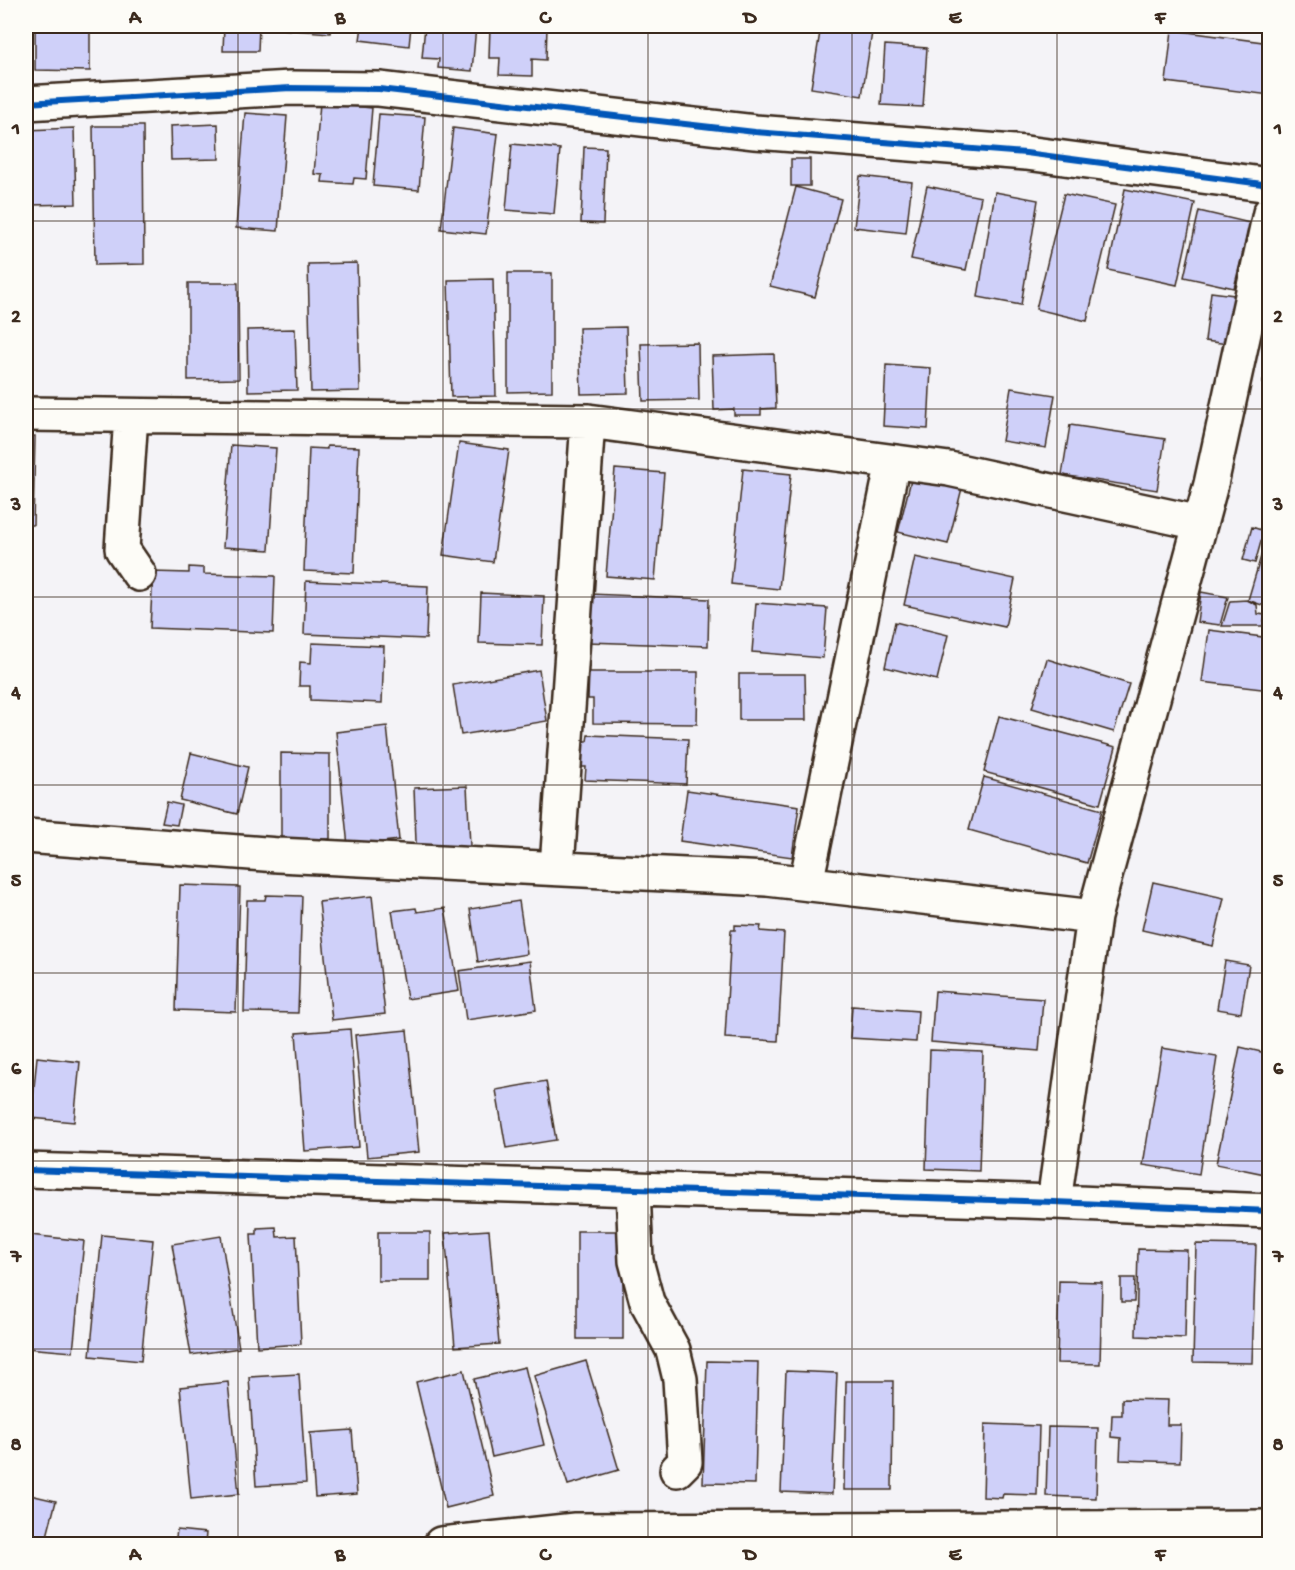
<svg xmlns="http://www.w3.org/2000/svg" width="1295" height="1570" font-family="'Gochi Hand',sans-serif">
<rect width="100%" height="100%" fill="#f4f3f7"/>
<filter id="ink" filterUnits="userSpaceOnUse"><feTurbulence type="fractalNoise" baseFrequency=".0167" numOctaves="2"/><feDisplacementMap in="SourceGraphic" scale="12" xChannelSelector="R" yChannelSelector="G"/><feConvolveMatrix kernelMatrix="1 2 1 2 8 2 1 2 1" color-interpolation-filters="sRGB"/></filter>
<g filter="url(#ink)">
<path fill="#cfd0f9" stroke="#3b2a1e" stroke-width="1.5" d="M 35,26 L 90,26 L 90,71 L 35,70 Z
M 224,26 L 259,26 L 258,51 L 223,51 Z
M 281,26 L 331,26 L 330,33 L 281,29 Z
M 362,26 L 411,26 L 409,46 L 360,40 Z
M 425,26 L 476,26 L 472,71 L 438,68 L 439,59 L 422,58 Z
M 490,26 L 547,26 L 546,60 L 532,59 L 532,76 L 499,75 L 500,58 L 489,58 Z
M 821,26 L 873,26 L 862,96 L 811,88 Z
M 1172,30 L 1270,43 L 1270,95 L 1166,82 Z
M 885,45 L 927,48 L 923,107 L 881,105 Z
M 320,103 L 372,108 L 366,179 L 354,178 L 353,184 L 322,182 L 323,175 L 314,174 Z
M 245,113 L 287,116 L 278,231 L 236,228 Z
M 379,114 L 425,117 L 419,190 L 373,186 Z
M 218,124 L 219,159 L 171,160 L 170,126 Z
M 93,126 L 143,126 L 144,264 L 95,265 Z
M 74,128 L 76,204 L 29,205 L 27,130 Z
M 453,128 L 498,134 L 486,234 L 441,229 Z
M 512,144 L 560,149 L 554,214 L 506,210 Z
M 584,147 L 606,148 L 603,224 L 581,223 Z
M 791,159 L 810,159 L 810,186 L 791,186 Z
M 860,176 L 912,182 L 906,233 L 854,227 Z
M 927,186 L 981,197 L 966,270 L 911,259 Z
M 796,187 L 841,199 L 815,297 L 770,286 Z
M 1125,189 L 1195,203 L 1177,285 L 1108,270 Z
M 995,192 L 1038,200 L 1021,305 L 978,297 Z
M 1064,194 L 1115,205 L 1087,321 L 1036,309 Z
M 1199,211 L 1250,223 L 1234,288 L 1184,277 Z
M 357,263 L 360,391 L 311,392 L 308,264 Z
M 508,273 L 552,273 L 552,391 L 508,392 Z
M 493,279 L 496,396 L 451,397 L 448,280 Z
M 188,283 L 238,283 L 239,379 L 188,380 Z
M 1211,292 L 1242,296 L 1236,345 L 1205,341 Z
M 626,327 L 628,393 L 581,394 L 579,328 Z
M 295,329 L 297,390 L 248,391 L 247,330 Z
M 698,343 L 699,400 L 643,401 L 641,344 Z
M 774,354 L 776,408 L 761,409 L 761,415 L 734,415 L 734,409 L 714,410 L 712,356 Z
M 886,365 L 931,368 L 928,429 L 883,426 Z
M 1263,380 L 1270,380 L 1270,433 L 1269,421 L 1263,421 Z
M 1011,388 L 1055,395 L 1046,448 L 1002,441 Z
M 1070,425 L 1165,439 L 1157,490 L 1062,475 Z
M 26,436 L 35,436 L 33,525 L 26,525 Z
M 459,443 L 509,450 L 493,562 L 443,555 Z
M 231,445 L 276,448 L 269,550 L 223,547 Z
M 327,446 L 359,447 L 354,573 L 304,571 L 309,448 L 327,449 Z
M 615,469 L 664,473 L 655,580 L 606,576 Z
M 743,469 L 791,474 L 779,589 L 731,584 Z
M 912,476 L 962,488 L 948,544 L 898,532 Z
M 1270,526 L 1270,608 L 1248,600 Z
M 1252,527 L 1264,531 L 1255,563 L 1243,560 Z
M 915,557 L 1015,579 L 1005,627 L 904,605 Z
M 189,567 L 204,568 L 204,574 L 275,576 L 273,633 L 150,628 L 153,572 L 189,573 Z
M 306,581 L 428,586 L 426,639 L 304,634 Z
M 1201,592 L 1228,597 L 1220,625 L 1197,622 Z
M 481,593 L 544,596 L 542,645 L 479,643 Z
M 589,594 L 709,599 L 708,646 L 587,642 Z
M 1247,600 L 1257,605 L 1258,614 L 1265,615 L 1263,626 L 1222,626 L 1230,601 Z
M 756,603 L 827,608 L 823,658 L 752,652 Z
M 895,622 L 948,635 L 937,680 L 885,667 Z
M 1209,630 L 1270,638 L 1270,690 L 1202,682 Z
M 312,643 L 384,646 L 382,703 L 310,700 L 310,686 L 299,686 L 300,662 L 311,663 Z
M 1047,659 L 1129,684 L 1114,732 L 1032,708 Z
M 539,670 L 547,721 L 461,735 L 453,685 Z
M 589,672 L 698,672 L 697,724 L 593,723 L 593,699 L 588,699 Z
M 739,674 L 805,674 L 806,720 L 739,720 Z
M 999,716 L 1116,747 L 1100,804 L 984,772 Z
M 387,726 L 399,840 L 348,846 L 336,732 Z
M 588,735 L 688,739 L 686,784 L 585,780 L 586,767 L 576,767 L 577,741 L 587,741 Z
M 191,753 L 248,767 L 237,814 L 180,800 Z
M 281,753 L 330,754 L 330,839 L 281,839 Z
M 984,777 L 1102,810 L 1087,863 L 969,830 Z
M 467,786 L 471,866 L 417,868 L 414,788 Z
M 687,790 L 799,806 L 792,857 L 680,841 Z
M 167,802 L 181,805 L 177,825 L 162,823 Z
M 1153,882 L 1224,898 L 1213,946 L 1142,930 Z
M 180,885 L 240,887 L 236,1012 L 176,1010 Z
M 266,895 L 302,896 L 298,1013 L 244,1012 L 247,900 L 265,900 Z
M 372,896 L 385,1014 L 332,1020 L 319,902 Z
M 519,901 L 527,954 L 478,962 L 470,909 Z
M 416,908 L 417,912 L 445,908 L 459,991 L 407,999 L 392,911 Z
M 735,925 L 761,926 L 760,931 L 784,933 L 778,1041 L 725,1038 L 731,930 L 735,930 Z
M 530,961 L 536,1010 L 466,1020 L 459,971 Z
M 1225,961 L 1249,965 L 1241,1013 L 1217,1009 Z
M 935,991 L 1043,999 L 1039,1051 L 931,1042 Z
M 852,1006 L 918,1011 L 916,1042 L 850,1038 Z
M 350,1029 L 359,1147 L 305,1151 L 296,1033 Z
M 407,1030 L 419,1152 L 367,1157 L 355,1035 Z
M 1240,1047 L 1270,1054 L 1270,1152 L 1265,1174 L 1216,1164 Z
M 1162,1048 L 1217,1057 L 1199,1174 L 1143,1165 Z
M 930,1050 L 983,1052 L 979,1171 L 926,1169 Z
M 37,1057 L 80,1062 L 74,1122 L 31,1118 Z
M 546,1081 L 556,1140 L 506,1148 L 496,1090 Z
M 276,1227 L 277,1237 L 296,1236 L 301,1344 L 257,1347 L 251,1234 L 257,1234 L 257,1228 Z
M 489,1230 L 499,1344 L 455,1347 L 445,1233 Z
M 577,1231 L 623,1231 L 623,1339 L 577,1339 Z
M 378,1232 L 430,1232 L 430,1281 L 378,1281 Z
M 30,1235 L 84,1241 L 73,1352 L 26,1348 L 26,1283 Z
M 102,1235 L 153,1240 L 141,1361 L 90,1356 Z
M 221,1236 L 239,1348 L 191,1355 L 172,1244 Z
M 1196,1244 L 1256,1245 L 1252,1363 L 1193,1362 Z
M 1138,1249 L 1187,1250 L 1185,1338 L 1136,1336 Z
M 1121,1278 L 1135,1278 L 1134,1302 L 1121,1302 Z
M 1059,1281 L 1102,1282 L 1100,1364 L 1057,1363 Z
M 586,1361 L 619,1470 L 568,1485 L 534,1376 Z
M 707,1361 L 758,1362 L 755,1484 L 703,1483 Z
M 525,1367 L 544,1445 L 492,1457 L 474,1379 Z
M 464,1370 L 494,1496 L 446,1508 L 416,1382 Z
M 786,1371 L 837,1373 L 832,1494 L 781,1492 Z
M 299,1374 L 306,1483 L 256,1486 L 249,1377 Z
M 846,1381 L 893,1381 L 892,1490 L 844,1490 Z
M 228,1382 L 239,1494 L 191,1499 L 180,1387 Z
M 1122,1399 L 1168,1400 L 1167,1425 L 1181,1425 L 1180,1462 L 1120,1460 L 1121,1438 L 1111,1437 L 1112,1415 L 1122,1415 Z
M 1267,1411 L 1270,1411 L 1270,1483 L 1269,1483 Z
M 985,1424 L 1039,1426 L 1037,1495 L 1003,1494 L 1002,1498 L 983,1497 Z
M 1048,1427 L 1098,1428 L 1096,1498 L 1046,1496 Z
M 352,1430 L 357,1494 L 315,1497 L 310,1433 Z
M 26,1494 L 56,1501 L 45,1544 L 26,1544 Z
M 177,1530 L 206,1533 L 205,1544 L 175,1544 Z"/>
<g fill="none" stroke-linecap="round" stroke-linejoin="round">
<g stroke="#3b2a1e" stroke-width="38">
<path id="minor" d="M 26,103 L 291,88 L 379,89 L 755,132 L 1026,153 L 1270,185
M 26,414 L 588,421 L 949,469 L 1200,523
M 131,416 L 122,549 L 139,574
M 26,836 L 278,855 L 767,879 L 1094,917
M 557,867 L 588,421
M 806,883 L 893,462
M 26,1170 L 1054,1202 L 1270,1211
M 633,1189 L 636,1261 L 647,1302 L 673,1350 L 680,1379 L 685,1462 L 677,1470
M 1054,1202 L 1094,917 L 1211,484 L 1270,213
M 441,1544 L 575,1530 L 1270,1527"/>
</g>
<use href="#minor" stroke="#fdfcf7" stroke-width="33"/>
<g stroke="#fdfcf7" stroke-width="10">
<path id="cycleway" d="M 26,103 L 291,88 L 379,89 L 755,132 L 1026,153 L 1270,185
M 26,1170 L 1054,1202 L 1270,1211"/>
</g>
<use href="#cycleway" stroke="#0057b8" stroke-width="6"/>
</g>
</g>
<path fill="none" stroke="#3b2a1e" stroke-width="1.5" stroke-opacity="0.55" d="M 238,26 L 238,1544M 443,26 L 443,1544M 648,26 L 648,1544M 852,26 L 852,1544M 1057,26 L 1057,1544M 26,221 L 1270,221M 26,409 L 1270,409M 26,597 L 1270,597M 26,785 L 1270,785M 26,973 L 1270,973M 26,1161 L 1270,1161M 26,1349 L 1270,1349"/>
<rect width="1295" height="1570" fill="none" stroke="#fdfcf7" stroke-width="66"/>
<rect x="33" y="33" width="1229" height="1504" fill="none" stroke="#3b2a1e" stroke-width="2"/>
<g font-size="20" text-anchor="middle" font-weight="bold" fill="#3b2a1e">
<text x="135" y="23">A</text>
<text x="340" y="23">B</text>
<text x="545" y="23">C</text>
<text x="750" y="23">D</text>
<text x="955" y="23">E</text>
<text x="1160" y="23">F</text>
<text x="16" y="134">1</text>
<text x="1278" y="134">1</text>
<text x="16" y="322">2</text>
<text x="1278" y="322">2</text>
<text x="16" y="510">3</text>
<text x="1278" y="510">3</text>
<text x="16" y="698">4</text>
<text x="1278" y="698">4</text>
<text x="16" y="886">5</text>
<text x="1278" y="886">5</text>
<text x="16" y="1074">6</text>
<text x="1278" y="1074">6</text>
<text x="16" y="1262">7</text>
<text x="1278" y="1262">7</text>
<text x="16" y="1450">8</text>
<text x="1278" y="1450">8</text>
<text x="135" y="1560">A</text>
<text x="340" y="1560">B</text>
<text x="545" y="1560">C</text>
<text x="750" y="1560">D</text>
<text x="955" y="1560">E</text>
<text x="1160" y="1560">F</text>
</g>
</svg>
